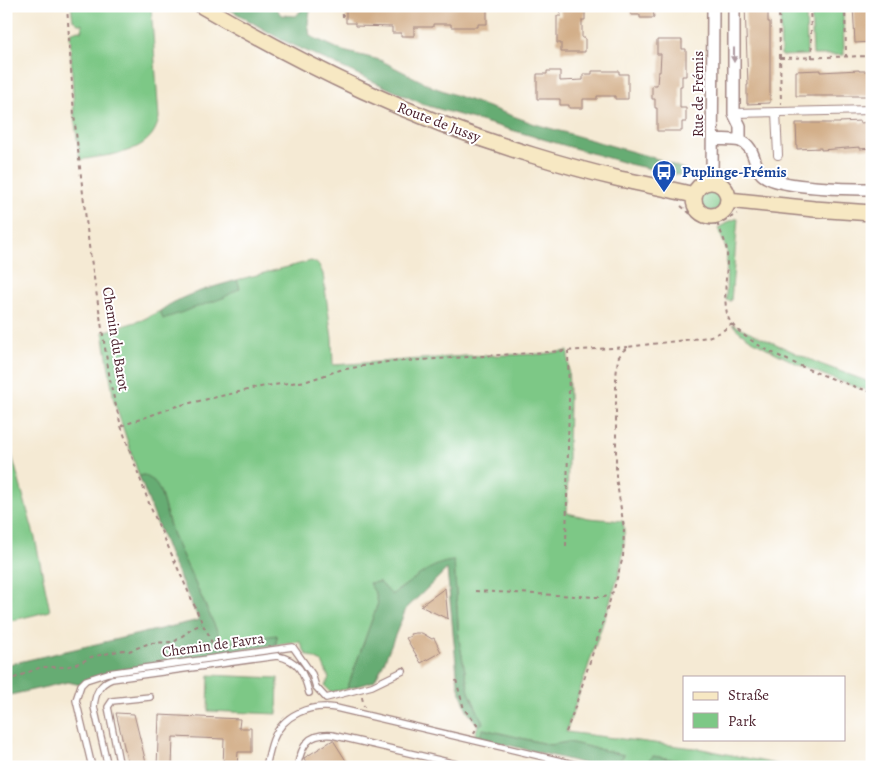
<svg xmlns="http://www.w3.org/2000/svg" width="878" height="773" font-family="Alegreya,serif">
<rect width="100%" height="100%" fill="#fff"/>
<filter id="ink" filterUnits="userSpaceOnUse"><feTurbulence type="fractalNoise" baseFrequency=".02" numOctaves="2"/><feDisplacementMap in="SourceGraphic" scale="10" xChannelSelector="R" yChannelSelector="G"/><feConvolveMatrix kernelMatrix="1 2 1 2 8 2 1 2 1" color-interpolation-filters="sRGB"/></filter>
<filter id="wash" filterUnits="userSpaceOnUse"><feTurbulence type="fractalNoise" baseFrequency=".0096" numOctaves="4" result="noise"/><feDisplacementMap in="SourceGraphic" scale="20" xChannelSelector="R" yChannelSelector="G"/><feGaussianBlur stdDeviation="1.12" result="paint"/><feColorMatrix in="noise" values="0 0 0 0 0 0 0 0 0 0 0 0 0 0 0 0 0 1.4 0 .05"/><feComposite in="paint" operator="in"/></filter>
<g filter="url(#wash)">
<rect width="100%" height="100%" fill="#f5ead4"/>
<path fill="#7dc886" stroke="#647458" d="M 71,6 L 151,6 L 159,118 C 152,155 110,154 80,160 L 74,115 L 70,33 L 78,30 L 82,31 L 82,24 L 78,24 L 73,20 Z
M 780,6 L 806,6 L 807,55 L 781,56 Z
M 811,6 L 843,6 L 844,55 L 813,55 Z
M699 199a12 12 0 1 1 24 0a12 12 0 1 1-24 0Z
M 738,218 L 731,301 L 726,300 L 727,251 L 718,228 L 730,221 Z
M 311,261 C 319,263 320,267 323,274 L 332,338 L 333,365 L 465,356 L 541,354 L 568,351 L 569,399 L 567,513 L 589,518 L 623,521 C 626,540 623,558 618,578 L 566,732 L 702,749 L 790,767 L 715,767 L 653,756 L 642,767 L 615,767 L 624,755 L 568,742 L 551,745 L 483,729 L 479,738 L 474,738 L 478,725 L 483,723 L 469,692 L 459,640 L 454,561 L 427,570 L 391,595 L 380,582 L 369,583 L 376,594 L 378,603 L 347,689 L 331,692 L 325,686 L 329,678 L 322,662 L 306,654 L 300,642 L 276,645 L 277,636 L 222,642 L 172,533 L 160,491 L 144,475 L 139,476 L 114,401 L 103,332 L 142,320 L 160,311 L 163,318 L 240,288 L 237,280 Z
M 732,324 L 820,364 L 872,383 L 872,392 C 834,380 798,366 763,346 C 752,340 740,334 732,324 Z
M 8,441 L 35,538 L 50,611 L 6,622 L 6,442 Z
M 209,675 L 278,678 L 277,714 L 208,711 Z"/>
<path fill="#66ac73" stroke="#58664f" d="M 224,6 L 275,6 L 281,15 L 296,16 L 303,8 L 303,6 L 311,6 L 308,23 L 310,36 L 343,51 L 380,60 L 433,87 L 535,124 L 658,159 L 686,170 L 690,173 L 687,177 L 629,164 L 425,105 L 282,40 Z
M 237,280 L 240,288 L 223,298 L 163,319 L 160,311 C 182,294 211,288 237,280 Z
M 144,475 L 154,481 L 160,491 L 172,533 L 222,642 L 277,635 L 276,645 L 218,653 L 215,657 L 108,673 L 81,685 L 68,682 L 6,696 L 6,665 L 199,620 L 169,554 L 139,476 Z
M 454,561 L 459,640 L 469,692 L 483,723 L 478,725 L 467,711 L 458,684 L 447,569 L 406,609 L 382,667 L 374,681 L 347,689 L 378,603 L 376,594 L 369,583 L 380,582 L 392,595 C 411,582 431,562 454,561 Z
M 483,729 L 550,745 L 568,742 L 624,755 L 615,767 L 599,767 L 479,738 Z
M 653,756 L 715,767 L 642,767 Z"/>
<g id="blocks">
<path fill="#d3af89" d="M 346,6 L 392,6 L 392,8 L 419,8 L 419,6 L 487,6 L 487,24 L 478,24 L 478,27 L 451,27 L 451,24 L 433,24 L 433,27 L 414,27 L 414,36 L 401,36 L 401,33 L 392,33 L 392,27 L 355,26 L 355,23 L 346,23 Z
M 560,6 L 585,6 L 585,20 L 582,20 L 582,38 L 585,38 L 585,52 L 561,52 L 561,43 L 557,43 L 557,16 L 561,16 Z
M 631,6 L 653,6 L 654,18 L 640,18 L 640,15 L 631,15 Z
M 745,6 L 768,6 L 768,22 L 770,22 L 770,103 L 747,104 L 747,85 L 748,85 Z
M 853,6 L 872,6 L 872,42 L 855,43 Z
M 657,40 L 682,40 L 682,49 L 686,49 L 686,76 L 682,76 L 682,86 L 680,86 L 680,108 L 686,108 L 686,122 L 682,122 L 682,131 L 657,131 L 657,108 L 655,108 L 655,99 L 652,99 L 652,85 L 657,85 L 658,72 L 660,72 L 661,54 L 657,54 Z
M 820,70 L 820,72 L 859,70 L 859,71 L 872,71 L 872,96 L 796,96 L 796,71 Z
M 547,71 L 560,71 L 560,81 L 583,80 L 583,74 L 592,74 L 592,71 L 619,71 L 619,74 L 628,74 L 628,99 L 615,99 L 615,96 L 597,96 L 597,99 L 583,99 L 583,108 L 569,108 L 569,105 L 560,105 L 560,99 L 537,99 L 537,74 L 547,74 Z
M 860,121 L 860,123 L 872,122 L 872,148 L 860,149 L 860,147 L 821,150 L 821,148 L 797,149 L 796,123 L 840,123 L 840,122 Z
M 445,588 L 448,619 L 420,606 Z
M 416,633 L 422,633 L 432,639 L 434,638 L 441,652 L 421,663 L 406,638 L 411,636 L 410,634 Z
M 116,713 L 134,714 L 147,767 L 129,767 Z
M 159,715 L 240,719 L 239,728 L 251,728 L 251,752 L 238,752 L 237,767 L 223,767 L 224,739 L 173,737 L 172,767 L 157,767 Z
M 333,740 L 350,767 L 308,767 L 304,758 Z"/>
</g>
</g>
<g filter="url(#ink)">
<use href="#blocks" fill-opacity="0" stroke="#a08480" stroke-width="1"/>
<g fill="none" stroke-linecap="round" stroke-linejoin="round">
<g stroke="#a08480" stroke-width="8">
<path id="service" d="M 92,767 L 76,700 L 81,685 L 86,680 L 108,673 L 293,647 L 312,674 L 316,687 L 326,698 L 372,686 L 403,671
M 108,767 L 94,707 C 95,694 99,684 112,679 L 277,656 C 299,660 304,673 309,693
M 120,767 L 108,707 L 112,701 L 150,697
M 266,767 C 268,758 270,748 273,740 C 283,714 310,704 336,708 L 586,767
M 297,767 C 302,745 308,733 332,735 L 469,767"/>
</g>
<g stroke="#a08480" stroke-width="10">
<path id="pedestrian" d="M 776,112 L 778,155
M 734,113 L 872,110"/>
</g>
<g stroke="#a08480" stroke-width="14">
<path id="minor" d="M 734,6 L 734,114 L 740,126 L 740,141
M 713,139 C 722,140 732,139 740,141 C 758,147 751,169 766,177 C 785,188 848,189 872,189
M 712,181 L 713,6"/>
</g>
<g stroke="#a08480" stroke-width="18">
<path id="secondary" d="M 202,6 C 307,67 415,120 532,155 C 561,164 590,172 620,179 C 644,184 669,189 694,195
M694 199a17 17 0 1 1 34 0a17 17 0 1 1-34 0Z
M 728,200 L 814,209 L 872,213"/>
</g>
<path stroke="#a08480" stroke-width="2" stroke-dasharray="4 4" stroke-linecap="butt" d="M 67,6 L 74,115 L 89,246 L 111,386 L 121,426 L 150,506 L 204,627 L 209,635 L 214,650
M 342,6 L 343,17
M 779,6 L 781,104
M 810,6 L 812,58
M 840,6 L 845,9
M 845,6 L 846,57
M 780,58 L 872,56
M 681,206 C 694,216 705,231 723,222 C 728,220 732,216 737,214
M 714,216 C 718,227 726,240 727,252 C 728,271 722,298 728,317 C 739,347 841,383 872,392
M 121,426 L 177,406 L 265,386 L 307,381 L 340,370 L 387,362 L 628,347
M 566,546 L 569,399 L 568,351
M 475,591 L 597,597 L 605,597 L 613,592 L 623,557 L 624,528 L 616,477 L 616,377 L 618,358 L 623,351 L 628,347 L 708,337 L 721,332 L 732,324
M 6,680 L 12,679 L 41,667 L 66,667 L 82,662 L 91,657 L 123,650 L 129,651 L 150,643 L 174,642 L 193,628 L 202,624
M 456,680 L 464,709 L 477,725 L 474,734
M 362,697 L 364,707
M 566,732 L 574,710 L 612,594"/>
<use href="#service" stroke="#fff" stroke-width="5.5"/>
<use href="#pedestrian" stroke="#fff" stroke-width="8"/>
<use href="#minor" stroke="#fff" stroke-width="11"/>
<use href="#secondary" stroke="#f7e8c3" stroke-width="15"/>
</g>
<defs><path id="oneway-solid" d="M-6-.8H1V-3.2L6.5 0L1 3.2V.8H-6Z" transform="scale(1.25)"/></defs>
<use fill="#ae9aa0" href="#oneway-solid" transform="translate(734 55) rotate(90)"/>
</g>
<defs>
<g id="bus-pin" transform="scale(1.25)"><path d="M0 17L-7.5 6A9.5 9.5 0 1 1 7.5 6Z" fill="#1a4fb4" stroke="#fff"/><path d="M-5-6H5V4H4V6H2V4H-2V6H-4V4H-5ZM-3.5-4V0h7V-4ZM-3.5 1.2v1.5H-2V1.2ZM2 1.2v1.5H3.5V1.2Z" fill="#fff"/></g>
</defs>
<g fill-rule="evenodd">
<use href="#bus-pin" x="664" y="172"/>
</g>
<g text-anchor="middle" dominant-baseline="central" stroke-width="4" stroke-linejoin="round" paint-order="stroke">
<g font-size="15" fill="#4a1f2b" stroke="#fff">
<text transform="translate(698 94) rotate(-90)">Rue de Frémis</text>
<text transform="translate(439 122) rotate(21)">Route de Jussy</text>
<text transform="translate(116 339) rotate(81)">Chemin du Barot</text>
<text transform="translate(213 645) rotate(-8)">Chemin de Favra</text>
</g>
<g font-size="15" font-weight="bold" fill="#164399" stroke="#fff" text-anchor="start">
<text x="682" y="172">Puplinge-Frémis</text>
</g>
</g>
<rect width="878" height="773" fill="none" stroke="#fff" stroke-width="25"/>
<rect x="683" y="676" width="162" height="65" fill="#ffffff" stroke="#b7a5aa"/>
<rect x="693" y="692" width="25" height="8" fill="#f7e8c3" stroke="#b7a5aa"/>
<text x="728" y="700" font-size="15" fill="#4a1f2b">Straße</text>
<rect x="693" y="713" width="25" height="15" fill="#7dc886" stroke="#b7a5aa"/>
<text x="728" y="726" font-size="15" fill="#4a1f2b">Park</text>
</svg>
